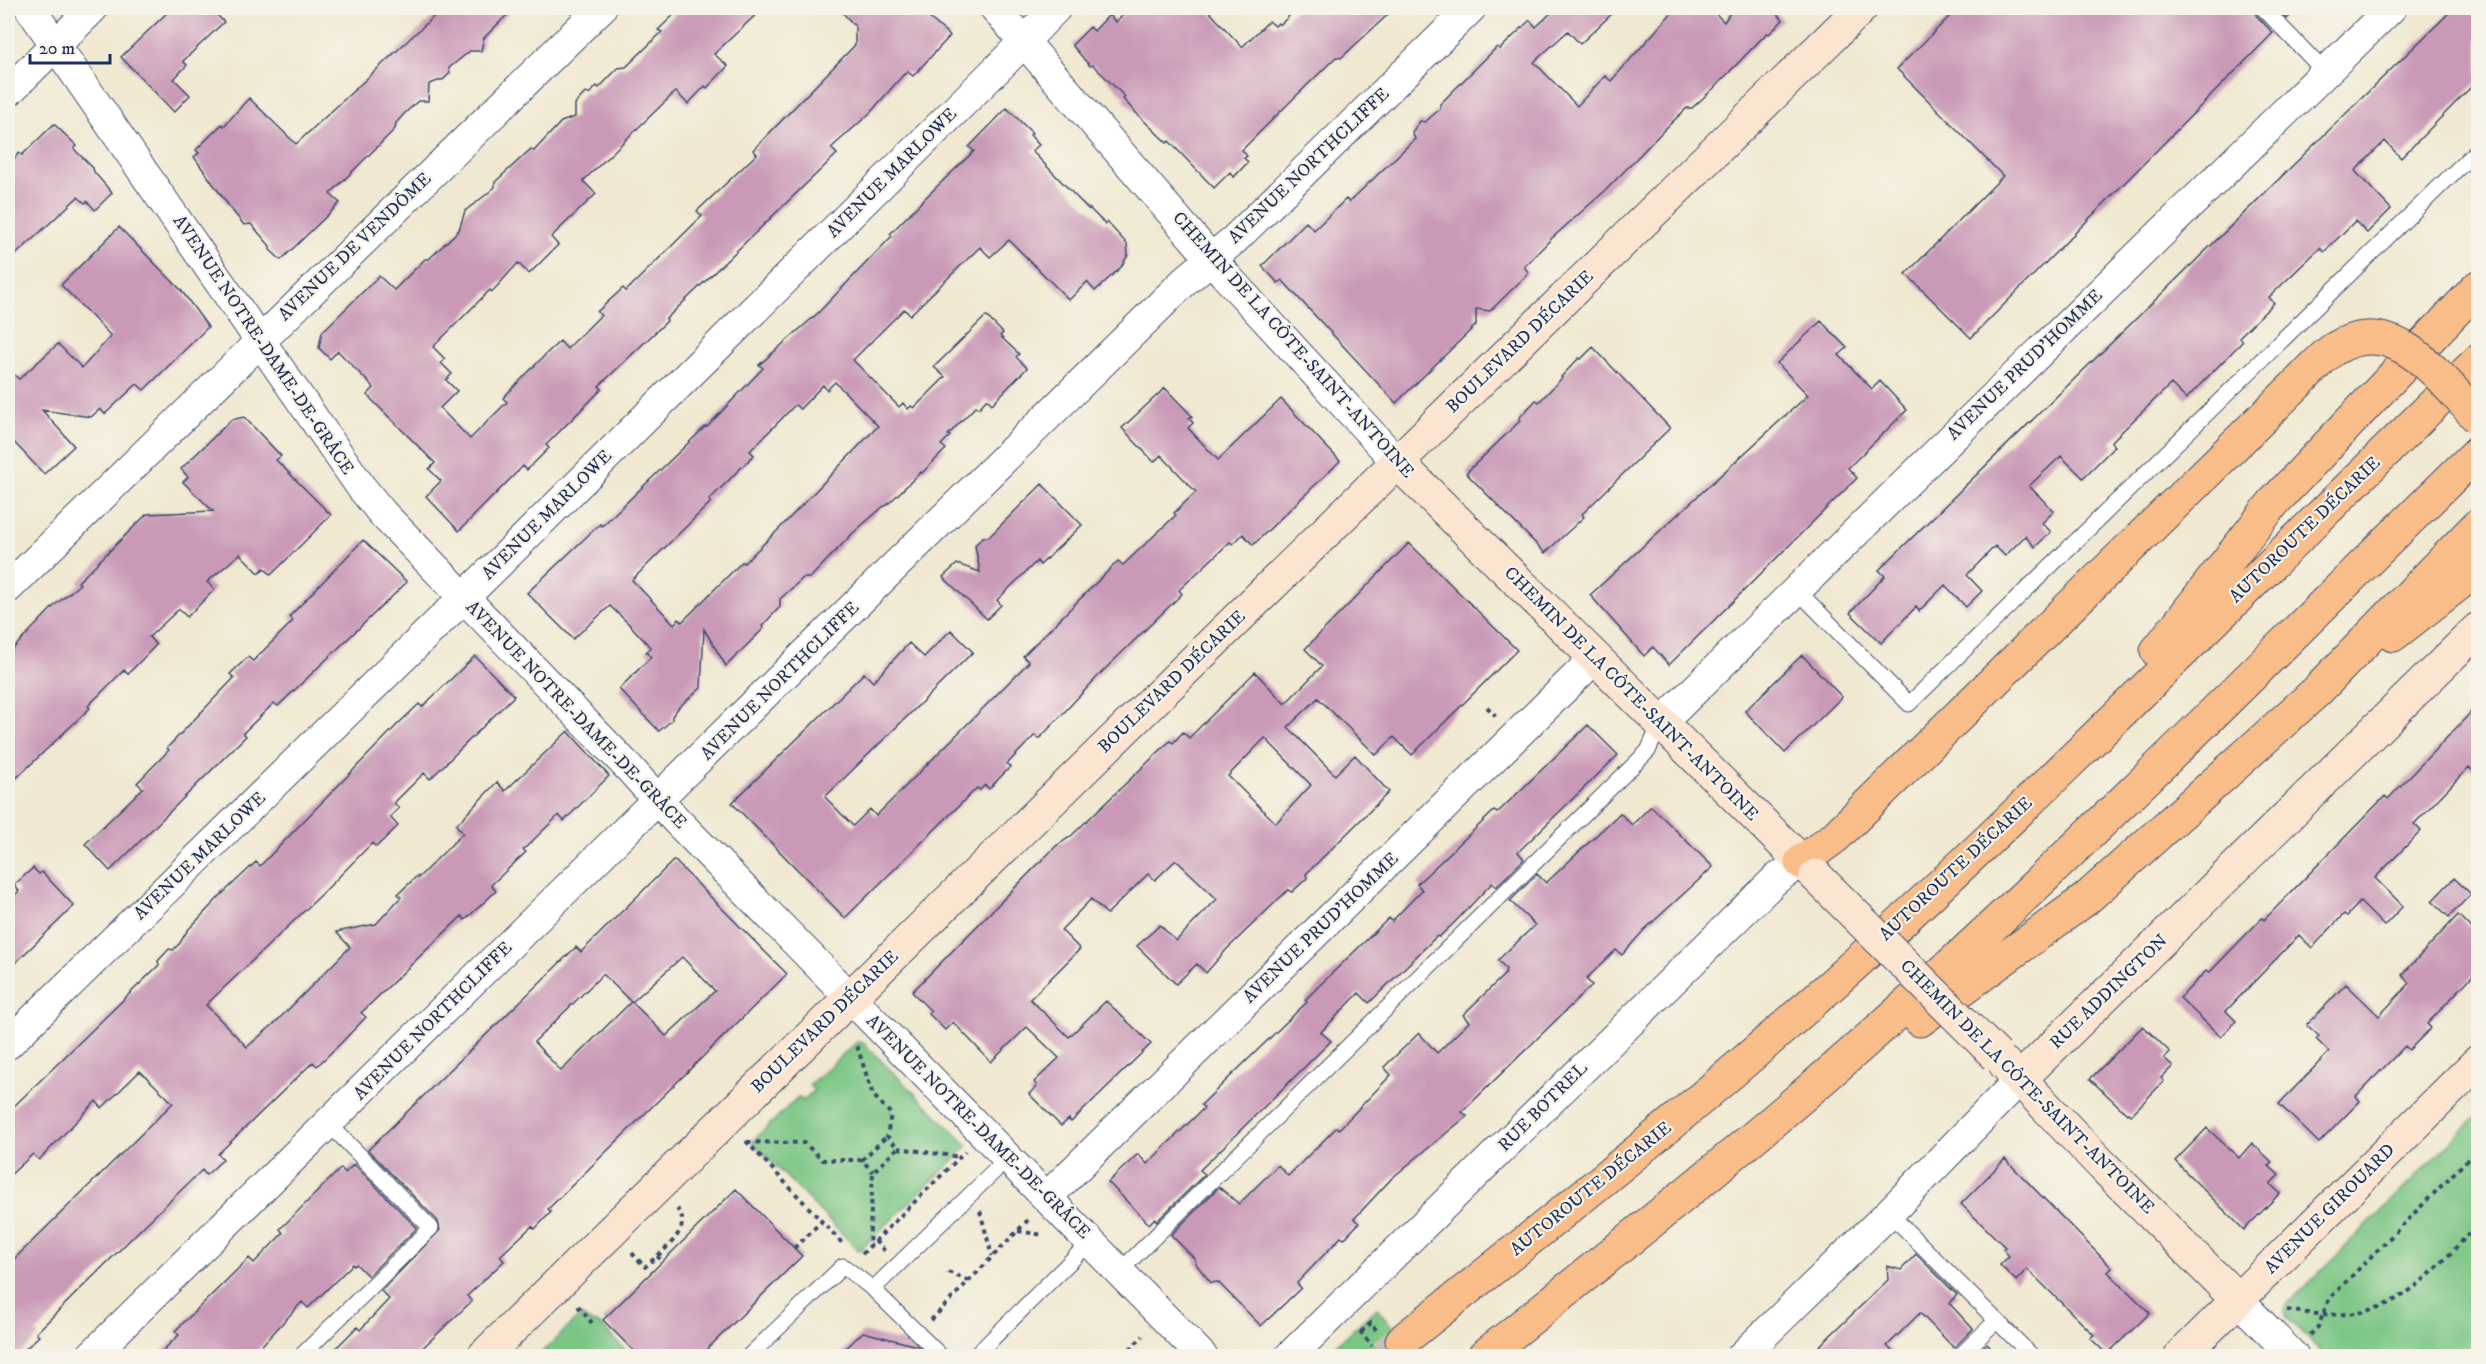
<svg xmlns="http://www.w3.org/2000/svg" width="2486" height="1364" font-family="'IM FELL DW Pica',serif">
<rect width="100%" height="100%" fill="#f7f3e8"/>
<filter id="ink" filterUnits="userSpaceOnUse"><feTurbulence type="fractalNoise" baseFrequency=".0167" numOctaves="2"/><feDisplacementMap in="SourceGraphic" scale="12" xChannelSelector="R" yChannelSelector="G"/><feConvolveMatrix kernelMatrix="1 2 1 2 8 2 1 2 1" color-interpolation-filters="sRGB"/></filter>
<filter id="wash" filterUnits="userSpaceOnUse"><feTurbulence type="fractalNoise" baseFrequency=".008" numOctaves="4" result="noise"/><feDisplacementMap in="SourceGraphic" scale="24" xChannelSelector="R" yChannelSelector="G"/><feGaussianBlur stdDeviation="1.35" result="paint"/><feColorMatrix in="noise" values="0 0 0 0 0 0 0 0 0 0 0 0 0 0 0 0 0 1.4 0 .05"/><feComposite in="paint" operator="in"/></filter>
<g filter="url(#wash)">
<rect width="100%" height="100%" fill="#f0e8d0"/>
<path fill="#7bc685" stroke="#4b7a72" stroke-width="1.5" d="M 857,1042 L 863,1043 L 968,1146 L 861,1249 L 858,1250 L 752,1142 L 798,1097 L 803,1101 L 814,1090 L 809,1085 Z
M 2478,1115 L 2478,1356 L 2326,1356 L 2287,1318 L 2285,1310 L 2288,1304 Z
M 1377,1308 L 1415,1356 L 1324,1356 Z
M 581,1315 L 588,1321 L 599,1324 L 631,1356 L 538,1356 Z"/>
<g id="blocks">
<path fill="#c999b7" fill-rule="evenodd" d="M 172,8 L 210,8 L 224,22 L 183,61 L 187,65 L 174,79 L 190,95 L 174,112 L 121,57 Z
M 443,8 L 514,8 L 484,38 L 481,51 L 470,51 L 449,68 L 450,73 L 444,79 L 429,84 L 428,101 L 418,101 L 404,114 L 396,123 L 395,129 L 330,194 L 340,203 L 281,260 L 270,250 L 270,246 L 251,224 L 244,225 L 231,209 L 194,157 L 199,153 L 196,150 L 222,124 L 224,126 L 249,98 L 296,144 Z
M 681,8 L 763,8 L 714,54 L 728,66 L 707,88 L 705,86 L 688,104 L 676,92 L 671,96 L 583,181 L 596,194 L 551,237 L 558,245 L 529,274 L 518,263 L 492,292 L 490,290 L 433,347 L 445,359 L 441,363 L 452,374 L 446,380 L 457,391 L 440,408 L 470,439 L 507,402 L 503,398 L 548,352 L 560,341 L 567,349 L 601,315 L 597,312 L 623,288 L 626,291 L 702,216 L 697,211 L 757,154 L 753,150 L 855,45 L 855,26 L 838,8 L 926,8 L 926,15 L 950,36 L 913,76 L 908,72 L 903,75 L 870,113 L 831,148 L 837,154 L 666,319 L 667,321 L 599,386 L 602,389 L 546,445 L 549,448 L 527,470 L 523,466 L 459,531 L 426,496 L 441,481 L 429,469 L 435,463 L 367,395 L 374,388 L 338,351 L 330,359 L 319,348 L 322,332 L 379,276 L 394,290 L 425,259 L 429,259 L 459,230 L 465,211 L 487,194 L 495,187 L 495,182 L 531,149 L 534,151 L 561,122 L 575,117 L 575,104 L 585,93 L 589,94 L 597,86 L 599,88 L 618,68 L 626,67 L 662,32 L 658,30 Z
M 1130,8 L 1206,8 L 1242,47 L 1269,21 L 1275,26 L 1278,23 L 1280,25 L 1297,8 L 1395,8 L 1341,58 L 1336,57 L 1292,100 L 1242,150 L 1247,156 L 1244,158 L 1248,162 L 1234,177 L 1230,172 L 1214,188 L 1169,141 L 1167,143 L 1138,115 L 1123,99 L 1125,97 L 1093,65 L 1090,66 L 1072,45 L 1090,27 L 1094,31 L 1109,15 L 1116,22 Z
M 1546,8 L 1618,8 L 1580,44 L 1568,31 L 1534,62 L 1577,106 L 1605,76 L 1611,81 L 1676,8 L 1710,8 L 1724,22 L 1733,8 L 1771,8 L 1783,20 L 1769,34 L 1767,33 L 1713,89 L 1692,108 L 1687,108 L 1665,129 L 1606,190 L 1552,238 L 1524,267 L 1529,273 L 1490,311 L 1476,309 L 1476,325 L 1396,403 L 1282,280 L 1278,283 L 1262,266 L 1306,222 L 1314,230 L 1346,199 L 1349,202 L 1415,139 L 1412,132 L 1420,121 L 1425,122 L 1440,109 L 1440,104 L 1497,47 L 1500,49 L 1530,20 L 1536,27 L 1551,13 Z
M 1958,8 L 2254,8 L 2256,15 L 2273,33 L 1971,338 L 1906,274 L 2003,176 L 1897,69 Z
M 2276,8 L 2299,8 L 2287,19 Z
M 2454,8 L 2478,8 L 2478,80 L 2401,158 L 2385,141 L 2355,171 L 2391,209 L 2367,233 L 2355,221 L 2324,252 L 2320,248 L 2269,297 L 2274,303 L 2239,337 L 2243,341 L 2186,399 L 2171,384 L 2111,442 L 2115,446 L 2083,478 L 2061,456 L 2029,486 L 2054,511 L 2042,523 L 2051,532 L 2035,547 L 2025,536 L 2005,556 L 1995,546 L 1967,575 L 1982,591 L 1966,607 L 1945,585 L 1919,611 L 1916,607 L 1881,643 L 1850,613 L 1885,576 L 1879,570 Z
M 1007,108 L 1032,133 L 1030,135 L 1039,145 L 1032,151 L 1088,209 L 1089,208 L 1105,224 L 1107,222 L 1127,244 L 1128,255 L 1121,267 L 1095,291 L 1087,282 L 1069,300 L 1009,240 L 990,257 L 980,247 L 910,315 L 904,309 L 853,360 L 899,407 L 903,403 L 908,409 L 911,406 L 914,408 L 945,377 L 934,367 L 986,316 L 1003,333 L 1000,336 L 1019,354 L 1016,357 L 1027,368 L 992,404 L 987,399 L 979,408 L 976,406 L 948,435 L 950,436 L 941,445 L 946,449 L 922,473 L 921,472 L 886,506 L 884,506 L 853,533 L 810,578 L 803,578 L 780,599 L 780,607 L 762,626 L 764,628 L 726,666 L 704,629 L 701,688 L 679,707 L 672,716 L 672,720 L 659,731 L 619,689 L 651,657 L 646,652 L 651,648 L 630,625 L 610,606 L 573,639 L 527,593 L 600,524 L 602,526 L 706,426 L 707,427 L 763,368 L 759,365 L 818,313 L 892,236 L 890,234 L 924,199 L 974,151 L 969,147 ZM 835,382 L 878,426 L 778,530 L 744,563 L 742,562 L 682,622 L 679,619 L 674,624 L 632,580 L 711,502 L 709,500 L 754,455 L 750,451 L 795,405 L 800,409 L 823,385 L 827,390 Z
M 54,124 L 77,146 L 74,149 L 93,168 L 94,172 L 112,193 L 95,210 L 87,201 L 85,203 L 78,197 L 8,262 L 8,165 L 19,153 L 22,155 Z
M 119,227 L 181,290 L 208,327 L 144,390 L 137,384 L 105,414 L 100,409 L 91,417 L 42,410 L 74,446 L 44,474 L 8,436 L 8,370 L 19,379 L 58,344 L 82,368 L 111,336 L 61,285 Z
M 1821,321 L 1847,348 L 1839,355 L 1872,389 L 1880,381 L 1907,410 L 1848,468 L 1857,478 L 1669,665 L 1653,647 L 1644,656 L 1590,595 L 1808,395 L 1777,363 Z
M 1593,347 L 1670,428 L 1582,514 L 1584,517 L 1545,553 L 1466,473 L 1520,421 L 1519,418 L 1536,400 L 1539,402 L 1562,378 L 1561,377 L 1579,358 L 1581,359 Z
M 1165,388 L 1192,416 L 1189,418 L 1193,423 L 1188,428 L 1218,460 L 1281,399 L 1340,461 L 1253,545 L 1243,534 L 1233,544 L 1230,542 L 1179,590 L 1182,594 L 1102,672 L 1039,739 L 1035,735 L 1007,764 L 1010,767 L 989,789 L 985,785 L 980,790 L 977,788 L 845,918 L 732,803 L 864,673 L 873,682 L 909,643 L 924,657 L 951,630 L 973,652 L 825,797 L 853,826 L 870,809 L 876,816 L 1029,662 L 1023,656 L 1118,561 L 1123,565 L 1176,515 L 1174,513 L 1196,492 L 1161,455 L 1154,462 L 1122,428 Z
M 244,417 L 281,456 L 276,460 L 331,515 L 271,575 L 264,568 L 259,573 L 240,554 L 207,582 L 215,589 L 187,617 L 179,609 L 149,637 L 156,645 L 128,674 L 124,670 L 88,706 L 90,708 L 8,786 L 8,654 L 55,605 L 80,584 L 78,582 L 147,514 L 213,511 L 183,482 L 188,477 L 181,469 L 231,420 Z
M 1042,484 L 1082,525 L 1040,565 L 1037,561 L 997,600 L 1001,605 L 987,619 L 943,577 L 957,564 L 980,572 L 975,545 L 983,537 L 989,537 Z
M 363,540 L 407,582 L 278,706 L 274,703 L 243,733 L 246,736 L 110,871 L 85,844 L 143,788 L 137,783 L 169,750 L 167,748 L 234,678 L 230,674 L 248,657 L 253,661 L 293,621 L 289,617 Z
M 1409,543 L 1517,650 L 1412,755 L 1394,737 L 1376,755 L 1318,698 L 1288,727 L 1335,775 L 1355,755 L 1389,792 L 1306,874 L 1307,878 L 1292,892 L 1288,890 L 1227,949 L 1206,973 L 1197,964 L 1176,984 L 1137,946 L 1160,925 L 1176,941 L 1217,899 L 1176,860 L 1155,880 L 1148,874 L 1107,914 L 1091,899 L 1061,930 L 1080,949 L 1030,999 L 1069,1037 L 1106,1001 L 1151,1044 L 1071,1122 L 1069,1119 L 1061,1126 L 1029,1094 L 1037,1086 L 1034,1082 L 1059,1058 L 1027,1027 L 991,1062 L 953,1022 L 945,1030 L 929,1014 L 931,1011 L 912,992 L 1056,846 L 1070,837 L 1170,741 L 1173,743 L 1183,732 L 1189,738 L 1255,672 L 1285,704 L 1322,666 L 1305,649 ZM 1265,738 L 1311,785 L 1276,823 L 1228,776 Z
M 1802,655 L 1842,697 L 1785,753 L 1745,711 Z
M 475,656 L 514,696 L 430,779 L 424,773 L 394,803 L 399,808 L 390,817 L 398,826 L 376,847 L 372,843 L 321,895 L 206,1005 L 247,1047 L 275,1023 L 350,947 L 336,932 L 376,924 L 401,897 L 398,894 L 417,876 L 418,878 L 463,833 L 456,825 L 497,782 L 505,791 L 568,731 L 609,776 L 564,821 L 559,815 L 523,850 L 526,852 L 491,885 L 496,891 L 465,920 L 462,916 L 361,1013 L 366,1017 L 341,1043 L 317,1066 L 313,1062 L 218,1154 L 223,1159 L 214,1168 L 206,1175 L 202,1170 L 147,1223 L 36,1333 L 39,1336 L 18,1356 L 8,1356 L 8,1265 L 173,1103 L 140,1071 L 102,1108 L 96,1101 L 39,1160 L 33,1154 L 8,1177 L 8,1112 L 159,965 L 158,961 L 169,949 L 173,950 L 180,943 L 187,931 L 221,895 L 256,862 L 260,866 L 398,724 L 419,704 L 422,707 Z
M 2478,705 L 2478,776 L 2469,767 L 2414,824 L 2421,831 L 2375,878 L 2403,906 L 2384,926 L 2360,902 L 2347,916 L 2344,914 L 2312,948 L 2299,935 L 2226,1011 L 2236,1021 L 2221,1037 L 2180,998 L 2206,971 L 2209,973 L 2262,918 L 2264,920 L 2385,796 L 2388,799 Z
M 1588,725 L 1618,755 L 1518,852 L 1524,859 L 1496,887 L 1492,883 L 1454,923 L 1439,937 L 1437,936 L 1369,1003 L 1359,993 L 1321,1032 L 1331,1041 L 1200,1170 L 1205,1174 L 1157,1221 L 1155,1218 L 1149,1224 L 1108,1182 L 1138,1154 L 1147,1164 L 1204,1108 L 1201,1105 L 1307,1002 L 1305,1000 L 1322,983 L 1389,918 L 1392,921 L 1422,890 L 1417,884 L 1494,811 L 1497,813 Z
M 1651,806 L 1713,867 L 1644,930 L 1622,955 L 1616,950 L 1586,979 L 1592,985 L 1462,1112 L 1467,1116 L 1392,1178 L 1354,1219 L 1359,1223 L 1344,1239 L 1341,1237 L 1297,1283 L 1301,1288 L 1261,1326 L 1218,1282 L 1211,1283 L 1196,1264 L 1195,1259 L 1171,1235 L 1219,1187 L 1239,1204 L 1278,1165 L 1288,1176 L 1337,1127 L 1339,1129 L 1391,1075 L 1384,1067 L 1419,1033 L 1437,1053 L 1469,1022 L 1463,1015 L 1506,973 L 1505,971 L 1506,969 L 1498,960 L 1535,925 L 1510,901 L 1537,874 L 1546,883 L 1620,813 L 1632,825 Z
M 674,860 L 787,974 L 548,1209 L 551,1212 L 535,1229 L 532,1226 L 500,1256 L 504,1261 L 467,1296 L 472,1301 L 414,1356 L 328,1356 L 357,1327 L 360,1330 L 389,1299 L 381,1291 L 440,1230 L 438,1221 L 368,1150 L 576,947 L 581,952 ZM 682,957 L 715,991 L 666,1036 L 632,1002 ZM 603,974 L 631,1002 L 561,1071 L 534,1042 Z
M 33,868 L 39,874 L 42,872 L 74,906 L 8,970 L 8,902 L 19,891 L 14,885 Z
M 2454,878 L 2471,894 L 2449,917 L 2432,901 Z
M 2458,915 L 2478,935 L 2478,970 L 2427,1024 L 2431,1028 L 2409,1050 L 2405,1046 L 2356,1096 L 2360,1101 L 2319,1143 L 2279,1104 L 2329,1052 L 2316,1039 L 2319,1036 L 2307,1025 L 2346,984 L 2379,1016 L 2410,983 L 2402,975 Z
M 2143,1026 L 2170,1052 L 2164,1058 L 2173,1066 L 2161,1078 L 2164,1081 L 2131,1115 L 2128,1113 L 2127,1114 L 2090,1079 Z
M 2207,1128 L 2239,1158 L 2252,1143 L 2272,1162 L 2269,1166 L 2279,1175 L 2270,1184 L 2280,1193 L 2244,1230 L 2175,1161 Z
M 2005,1159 L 2112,1268 L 2108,1272 L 2150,1313 L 2107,1354 L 2090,1338 L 2094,1335 L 2027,1269 L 2016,1281 L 2000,1265 L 2009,1256 L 2003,1249 L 2005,1247 L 1961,1204 Z
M 354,1164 L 417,1228 L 368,1276 L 356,1264 L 354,1266 L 353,1264 L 308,1308 L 302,1302 L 252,1356 L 157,1356 L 179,1335 L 175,1331 L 249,1258 L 254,1263 L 283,1233 L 280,1229 L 341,1168 L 345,1173 Z
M 736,1189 L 802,1256 L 700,1356 L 639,1356 L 603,1320 Z
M 1916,1254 L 1957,1295 L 1949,1303 L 1973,1329 L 1954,1348 L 1920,1313 L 1887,1346 L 1897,1356 L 1809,1356 L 1888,1280 L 1887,1266 L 1901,1270 Z
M 863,1332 L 917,1346 L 928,1356 L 838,1356 Z
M 1987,1344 L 1999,1356 L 1973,1356 Z"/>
</g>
</g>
<g filter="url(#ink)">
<use href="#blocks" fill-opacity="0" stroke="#3b4b6f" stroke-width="1.5"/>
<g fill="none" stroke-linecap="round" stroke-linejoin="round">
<path stroke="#c5c3b9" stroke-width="33" stroke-dasharray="33 16" stroke-linecap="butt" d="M 1383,1356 L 1402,1341"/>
<g stroke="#3b4b6f" stroke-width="17">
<path id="lane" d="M 2263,8 L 2325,72
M 1796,589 L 1909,704 L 2478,149
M 1889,1213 L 2032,1356
M 1120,1271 L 1648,751 L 1660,724
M 873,1289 L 1009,1157
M 301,1356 L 431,1228 L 329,1124
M 749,1356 L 843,1266 L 873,1289 L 941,1356
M 975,1356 L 1091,1241
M 1960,1356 L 1996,1321"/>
</g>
<g stroke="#3b4b6f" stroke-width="32">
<path id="street" d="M 30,8 L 361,487 L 383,514 L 630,769 L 675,819 L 1202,1356
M 995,8 L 1227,277 L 1397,462
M 8,92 L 93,8
M 8,588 L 601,8
M 1660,724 L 2391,8
M 8,1044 L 497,565 L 1005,61 L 1056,8
M 1047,1197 L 1595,658
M 2238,1300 L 2293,1356
M 91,1356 L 1186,280 L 1235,239 L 1471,8
M 1290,1356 L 1776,879 L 1801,862
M 1742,1356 L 1889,1213 L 2019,1080"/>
</g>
<g stroke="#3b4b6f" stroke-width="35">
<path id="secondary" d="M 1397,462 L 1816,876
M 2005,1064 L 2103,1166 L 2238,1300
M 2019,1080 L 2478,629
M 484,1356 L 1861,8
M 2181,1356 L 2478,1062"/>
</g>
<g stroke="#3b4b6f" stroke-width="35">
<path id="highway" d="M 2393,635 L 2478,569
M 2157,651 L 2274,502 L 2478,287
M 1801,862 L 1835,837 L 2300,381
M 1920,1020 L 2086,899 L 2317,691 L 2478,525
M 1402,1341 C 1549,1224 1696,1107 1836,981 C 2057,782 2265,568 2478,361
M 1484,1356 C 1637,1234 1791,1111 1935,979 C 2121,809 2298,628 2478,452"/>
</g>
<path stroke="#3b4b6f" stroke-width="4" stroke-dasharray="4.5 4.5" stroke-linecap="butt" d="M 1487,707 L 1496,716
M 857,1046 L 873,1095 L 891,1114 L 887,1136 L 898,1148 L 873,1172 L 869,1247
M 746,1141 L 844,1245
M 747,1142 L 804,1143 L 823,1160 L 862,1160 L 873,1172
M 898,1148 L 960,1157
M 862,1160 L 887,1136
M 980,1211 L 992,1256
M 1018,1231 L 1043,1235
M 875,1241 L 885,1251
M 794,1248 L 822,1221
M 632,1253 L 645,1267 C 659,1253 696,1229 677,1209
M 862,1254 L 965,1152
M 657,1256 L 663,1261
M 948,1272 L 969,1281
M 578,1306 L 592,1323
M 2287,1310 C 2388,1328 2415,1291 2478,1224
M 931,1320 L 1028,1220
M 1360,1331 L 1372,1346
M 1361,1332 L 1371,1323 L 1376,1330
M 2310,1335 L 2318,1327 L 2329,1299 L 2478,1149
M 1123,1356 L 1143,1336"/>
<use href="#lane" stroke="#fff" stroke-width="15"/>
<use href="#street" stroke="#fff" stroke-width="30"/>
<use href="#secondary" stroke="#fce5d0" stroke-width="33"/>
<use href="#highway" stroke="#f8bd89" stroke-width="33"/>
<g stroke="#3b4b6f" stroke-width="35" stroke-linecap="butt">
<path id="secondary-bridge" d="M 1816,876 L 1997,1056"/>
</g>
<g stroke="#3b4b6f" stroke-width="35" stroke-linecap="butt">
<path id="highway-bridge" d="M 2300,381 C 2311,370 2322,357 2334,349 C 2396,311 2441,380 2478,418"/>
</g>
<use href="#secondary-bridge" stroke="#fce5d0" stroke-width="33"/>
<use href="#highway-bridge" stroke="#f8bd89" stroke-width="33"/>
</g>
</g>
<g text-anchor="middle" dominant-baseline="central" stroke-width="4.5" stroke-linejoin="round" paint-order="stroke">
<g font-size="18" fill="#1b2f5e" stroke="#f7f3e8">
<text transform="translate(1309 166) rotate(-44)">AVENUE NORTHCLIFFE</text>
<text transform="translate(892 173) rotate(-45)">AVENUE MARLOWE</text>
<text transform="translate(355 247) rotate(-44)">AVENUE DE VENDÔME</text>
<text transform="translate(1520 342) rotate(-44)">BOULEVARD DÉCARIE</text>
<text transform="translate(263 345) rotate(56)">AVENUE NOTRE-DAME-DE-GRÂCE</text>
<text transform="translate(1293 345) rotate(48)">CHEMIN DE LA CÔTE-SAINT-ANTOINE</text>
<text transform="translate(2025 365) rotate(-44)">AVENUE PRUD'HOMME</text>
<text transform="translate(547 515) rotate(-45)">AVENUE MARLOWE</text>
<text transform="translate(2305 530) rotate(-44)">AUTOROUTE DÉCARIE</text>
<text transform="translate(780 681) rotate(-45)">AVENUE NORTHCLIFFE</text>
<text transform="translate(1172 682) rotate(-44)">BOULEVARD DÉCARIE</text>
<text transform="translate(1631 694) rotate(45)">CHEMIN DE LA CÔTE-SAINT-ANTOINE</text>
<text transform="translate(576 715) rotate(46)">AVENUE NOTRE-DAME-DE-GRÂCE</text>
<text transform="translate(200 856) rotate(-44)">AVENUE MARLOWE</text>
<text transform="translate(1956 869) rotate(-43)">AUTOROUTE DÉCARIE</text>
<text transform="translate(1321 928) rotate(-44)">AVENUE PRUD'HOMME</text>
<text transform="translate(2109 992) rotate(-44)">RUE ADDINGTON</text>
<text transform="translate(433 1021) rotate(-45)">AVENUE NORTHCLIFFE</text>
<text transform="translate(825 1022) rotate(-44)">BOULEVARD DÉCARIE</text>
<text transform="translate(2027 1087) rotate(45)">CHEMIN DE LA CÔTE-SAINT-ANTOINE</text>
<text transform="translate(1543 1107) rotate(-45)">RUE BOTREL</text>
<text transform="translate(978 1127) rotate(45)">AVENUE NOTRE-DAME-DE-GRÂCE</text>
<text transform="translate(1591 1189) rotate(-39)">AUTOROUTE DÉCARIE</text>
<text transform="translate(2330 1209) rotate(-45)">AVENUE GIROUARD</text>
</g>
</g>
<rect width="2486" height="1364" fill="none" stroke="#f7f3e8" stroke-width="30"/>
<path d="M30 54v9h80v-9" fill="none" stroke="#1b2f5e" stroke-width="3"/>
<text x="39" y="54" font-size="18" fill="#1b2f5e" stroke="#f7f3e8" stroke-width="4.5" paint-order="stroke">20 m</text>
</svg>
